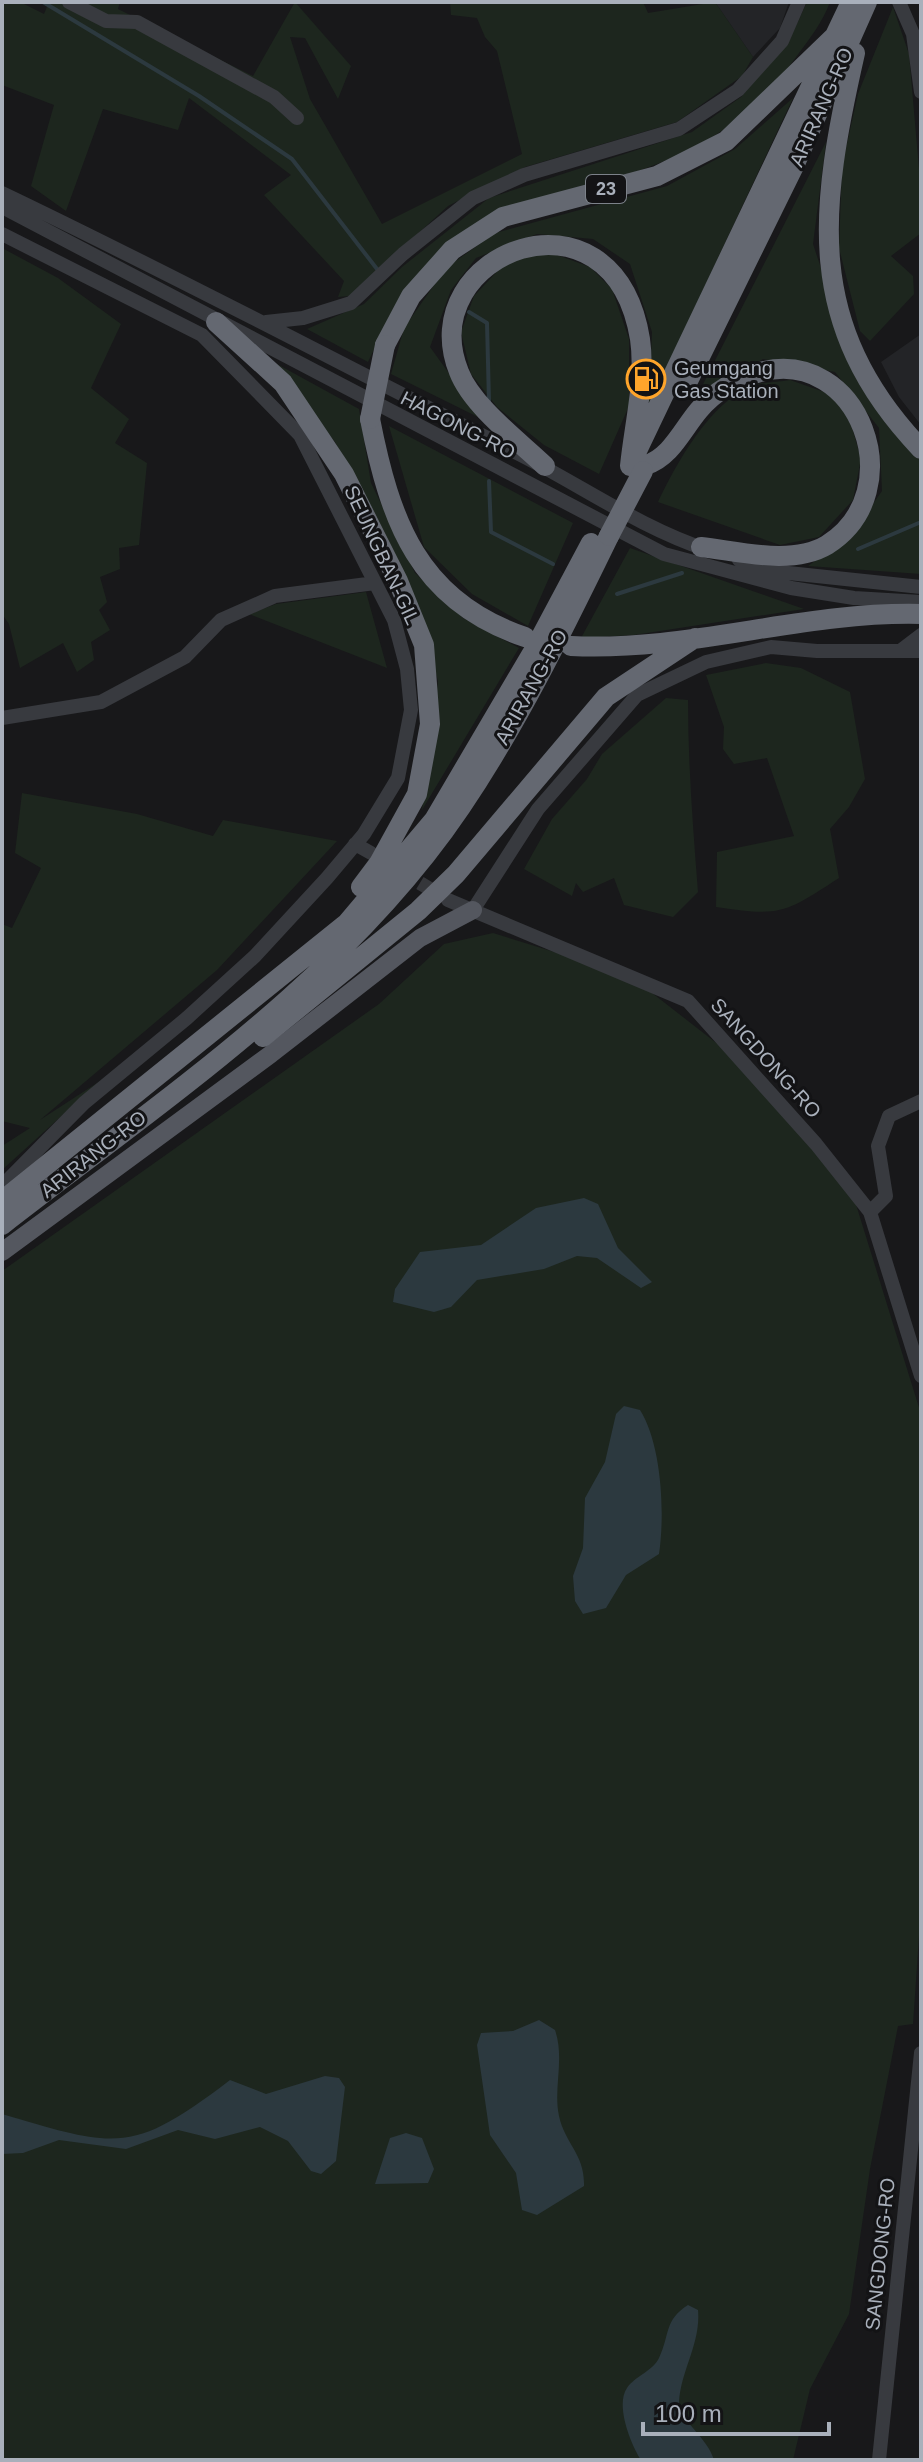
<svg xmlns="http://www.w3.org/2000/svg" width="923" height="2462" font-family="Helvetica,sans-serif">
<rect width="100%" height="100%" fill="#18181a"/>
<path fill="#232427" d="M 715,2 L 789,2 L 780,28 L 753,57 Z
M 921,334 L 921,425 L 899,397 L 881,362 Z"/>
<path fill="#1d261e" d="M 2,2 L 20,2 L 44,14 L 49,2 L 120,2 L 118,9 L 253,76 L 295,2 L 351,66 L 338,99 L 305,38 L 290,37 L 310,99 L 382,224 L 522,154 L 497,51 L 485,37 L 477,18 L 451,15 L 450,2 L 643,2 L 648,13 L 715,2 L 753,57 L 742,76 L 677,122 L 525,167 L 448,206 L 350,296 L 338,297 L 344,281 L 264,195 L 291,175 L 189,98 L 178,130 L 103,109 L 66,211 L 31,186 L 54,105 L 2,85 Z
M 807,2 L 830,2 C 823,21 811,37 799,53 C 736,142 671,162 572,192 C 545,201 509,205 485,220 C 421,258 399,297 368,362 L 307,329 L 364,304 L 402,267 L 489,198 L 692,132 L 741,97 L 789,41 Z
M 893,7 L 909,54 L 921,192 L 921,233 L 891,256 L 913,276 L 914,294 L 870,341 L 860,331 L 839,248 L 842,166 L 858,94 Z
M 793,98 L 649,405 L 652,332 L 630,264 L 593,239 L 537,234 L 476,258 L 451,290 L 430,347 L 482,419 L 391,374 L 404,328 L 446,268 L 495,233 L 667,186 L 735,149 Z
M 826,142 L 813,244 L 860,386 L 921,461 L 921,574 L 808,566 L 851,535 L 882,491 L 879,428 L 835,372 L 763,359 L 696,398 Z
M 2,248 L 58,278 L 121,324 L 91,388 L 129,419 L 115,443 L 147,463 L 139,545 L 119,548 L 120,569 L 100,577 L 107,602 L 99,610 L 110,630 L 91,642 L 94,660 L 77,672 L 63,643 L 20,668 L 9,624 L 2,614 Z
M 549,252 L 590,267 L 612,289 L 629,339 L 629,406 L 599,474 L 544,445 L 497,407 L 471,374 L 461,332 L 474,296 L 506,262 Z
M 266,358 L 359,409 L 371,483 L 415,573 L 463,618 L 519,648 L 422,810 L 438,681 L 415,600 L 335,442 Z
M 790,380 L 827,393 L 848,413 L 861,459 L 853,500 L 819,537 L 780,545 L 658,502 C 676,464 710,402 752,386 C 763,382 778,382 790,380 Z
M 389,426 L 573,523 L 528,626 L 472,594 L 424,547 Z
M 630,548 L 804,609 L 634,635 L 581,638 Z
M 366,592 L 387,668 L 249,614 L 276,604 Z
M 766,663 L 801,668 L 850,692 L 865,779 L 849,807 L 830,829 L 839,878 C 785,913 781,917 716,907 L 717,852 L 794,836 L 767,758 L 734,764 L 723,749 L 724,727 L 706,675 Z
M 666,698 L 688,700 C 688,764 693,828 698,892 L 673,917 L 624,905 L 614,878 L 583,892 L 576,883 L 572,896 L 524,869 L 552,819 L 587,779 L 602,754 Z
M 22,793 L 137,814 L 213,836 L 223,820 L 337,841 L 217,970 L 40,1120 L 100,1081 L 2,1170 L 2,1146 L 30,1128 L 2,1121 L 2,924 L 12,928 L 41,868 L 15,853 Z
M 493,933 L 629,975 L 733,1056 L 854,1198 L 921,1414 L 921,1907 L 913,2024 L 898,2026 L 870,2169 L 849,2314 L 810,2389 L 793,2460 L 2,2460 L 2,1271 L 379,1004 L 444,944 Z"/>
<path fill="#2c393f" d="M 584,1198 L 598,1204 L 618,1248 L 652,1282 L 641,1288 L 597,1258 L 577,1256 L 544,1269 L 477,1280 L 451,1307 L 434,1312 L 393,1302 L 395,1289 L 420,1252 L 481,1245 L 536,1208 Z
M 624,1406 L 640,1410 C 662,1445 665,1514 659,1554 L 626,1575 L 606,1608 L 583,1614 L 575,1601 L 573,1576 L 583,1548 L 585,1498 L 605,1462 L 616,1414 Z
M 539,2020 L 555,2030 C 565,2059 553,2088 559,2116 C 565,2144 585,2154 584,2186 L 537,2215 L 522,2210 L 516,2173 L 490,2135 L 477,2045 L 481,2033 L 513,2031 Z
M 325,2076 L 339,2078 L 345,2087 L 336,2161 L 321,2174 L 311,2171 L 288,2141 L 260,2127 L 215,2139 L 178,2130 L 126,2149 L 59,2140 L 23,2153 L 2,2154 L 2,2114 C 117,2148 132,2155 230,2080 L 266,2094 Z
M 406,2133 L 422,2138 L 434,2169 L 428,2183 L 375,2184 L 390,2138 Z
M 688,2305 L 698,2310 C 701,2343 681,2370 679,2402 C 678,2419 708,2438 714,2460 L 641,2460 C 631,2445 615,2405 627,2388 C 635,2376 653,2371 659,2358 C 670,2335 664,2320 688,2305 Z"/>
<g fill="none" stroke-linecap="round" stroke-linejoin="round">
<path stroke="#2c393f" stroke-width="4" d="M 43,2 L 199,96 L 292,159 L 377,269
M 469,312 L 487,323 L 489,402
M 489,481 L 491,532 L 553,564
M 858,549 L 921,522
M 617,594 L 682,573"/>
<path stroke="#35363a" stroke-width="14" stroke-dasharray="14 7" stroke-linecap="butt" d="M 402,872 L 443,897"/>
<path stroke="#383a3f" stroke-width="14" d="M 69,2 L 106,21 L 137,22 L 274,97 L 297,118
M 899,2 L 913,34 L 921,92
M 2,193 C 174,275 343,365 513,451 C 578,483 638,527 708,550
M 2,207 L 664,554 L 791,588 L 854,598 L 921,602
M 2,234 L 202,335 L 300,435 L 394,620 L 407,669 L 411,710 L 398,778 L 364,834 L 327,878 L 255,956 L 187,1018 L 84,1103 L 2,1186
M 266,322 L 303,318 L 351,303 L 403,254 L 473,198 L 524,175 L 679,129 L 738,90 L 782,41 L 799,2
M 739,560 L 779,572 L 921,587
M 900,651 L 921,635
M 2,718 L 101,702 L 185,657 L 221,620 L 275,596 L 375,583
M 355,844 L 371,853
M 448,900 L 688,1001 L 816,1144 L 870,1212 L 921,1376
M 473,910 L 538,809 L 637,695 L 706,662 L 771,647 L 817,651 L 921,651
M 870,1212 L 886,1196 L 878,1146 L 889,1116 L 921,1101
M 879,2460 L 921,2053"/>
<path stroke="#54575f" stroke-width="18" d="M 2,1252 L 271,1054 L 420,938 L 473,910"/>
<path stroke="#646871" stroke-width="20" d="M 855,53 C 820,207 802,324 921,449
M 216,322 L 283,383 L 344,474 L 398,581 L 424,645 L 430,724 L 417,794 L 379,863 L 361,887
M 385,345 L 411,296 L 452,250 L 503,217 L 657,176 L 726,141 L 837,34
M 684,389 L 794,166 L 867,2
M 370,419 C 390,521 418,601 525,637
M 636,453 L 851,2
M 646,465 C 671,457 682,430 699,410 C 714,392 737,378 760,372 C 859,346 913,491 827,545 C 792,566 738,551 701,547
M 545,466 C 519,441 472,406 459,372 C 411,253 613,174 640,339 C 646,380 634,425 630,466
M 571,646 C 688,652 803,611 921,614
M 263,1037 L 418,911 L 456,874 L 606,697 L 695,638
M 2,1201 L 347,923 L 434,820 L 534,650 L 591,543
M 2,1225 C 164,1099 345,979 461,807 C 519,721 564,628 609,536"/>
<path stroke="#646871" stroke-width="20" d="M 370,419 L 385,345
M 609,536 L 643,471"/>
</g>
<defs>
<g id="fuel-ring" transform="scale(2)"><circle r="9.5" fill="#131315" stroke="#ffa52b" stroke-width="1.5"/><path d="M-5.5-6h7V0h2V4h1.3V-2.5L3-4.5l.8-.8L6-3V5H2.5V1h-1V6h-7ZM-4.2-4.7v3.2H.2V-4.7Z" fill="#ffa52b"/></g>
</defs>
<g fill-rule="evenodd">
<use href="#fuel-ring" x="646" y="379"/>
</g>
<g text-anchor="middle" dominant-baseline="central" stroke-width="6" stroke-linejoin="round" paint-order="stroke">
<rect fill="#131315" stroke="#7c8189" stroke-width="2" x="586" y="175" width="40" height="28" rx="6"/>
<g font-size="18" font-weight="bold" fill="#a9b0bb">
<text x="606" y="189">23</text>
</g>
<g font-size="20" fill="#a9b0bb" stroke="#131315">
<text transform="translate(821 107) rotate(-66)">ARIRANG-RO</text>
<text transform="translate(458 425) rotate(27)">HAGONG-RO</text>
<text transform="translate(382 555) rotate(65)">SEUNGBAN-GIL</text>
<text transform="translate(531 687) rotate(-61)">ARIRANG-RO</text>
<text transform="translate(766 1058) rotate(48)">SANGDONG-RO</text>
<text transform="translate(93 1154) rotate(-38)">ARIRANG-RO</text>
<text transform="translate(880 2254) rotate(-84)">SANGDONG-RO</text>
</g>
<g font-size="20" fill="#a9b0bb" stroke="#131315" text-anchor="start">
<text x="674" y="368">Geumgang<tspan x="674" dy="23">Gas Station</tspan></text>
</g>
</g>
<rect width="923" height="2462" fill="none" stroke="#a9b0bb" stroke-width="8"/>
<path d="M643 2422v12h186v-12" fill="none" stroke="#a9b0bb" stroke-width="4"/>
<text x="655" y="2422" font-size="24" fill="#a9b0bb" stroke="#131315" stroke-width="6" paint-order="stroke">100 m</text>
</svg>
